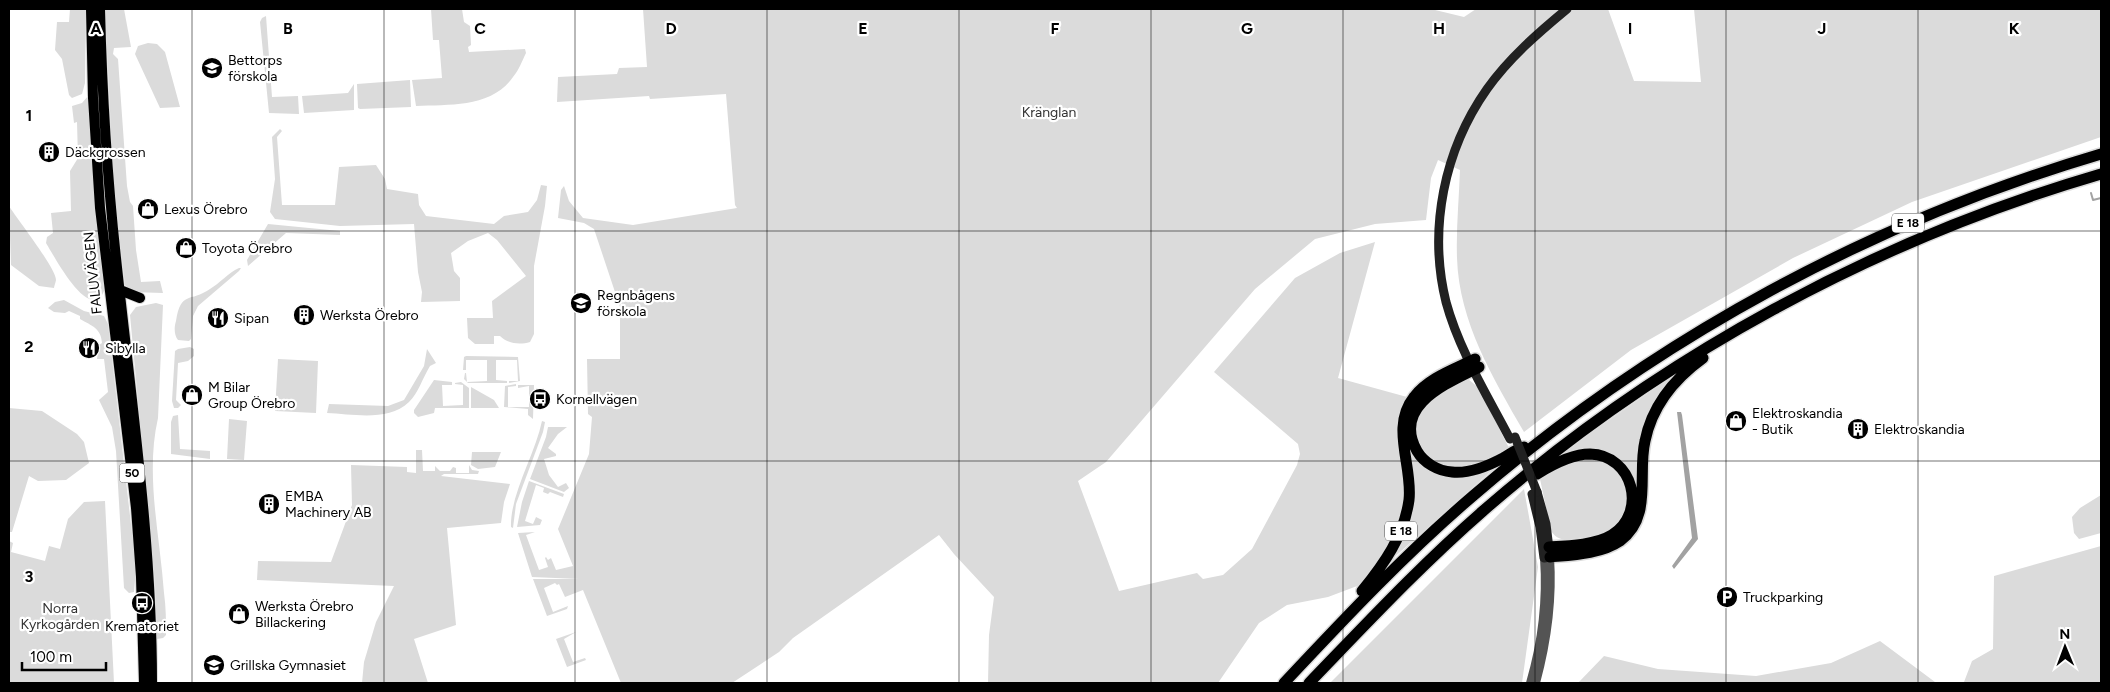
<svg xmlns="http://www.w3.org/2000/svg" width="2110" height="692" font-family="Figtree,sans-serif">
<rect width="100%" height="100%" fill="#fff"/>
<path fill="#dbdbdb" d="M 70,9 L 86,9 L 85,83 L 82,94 L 72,98 L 69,95 L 62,59 L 55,50 L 57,22 L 69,22 Z
M 105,9 L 124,9 L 131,47 L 114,48 L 113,54 L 118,59 L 127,186 L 130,202 L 133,206 L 136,250 L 141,282 L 160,281 L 163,293 L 131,292 L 125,285 L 114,192 Z
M 431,9 L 462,9 L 464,22 L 470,26 L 471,45 L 468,47 L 469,52 L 525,49 L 526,53 C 522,61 519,70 513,77 C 491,108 450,104 416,106 L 412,80 L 442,78 L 439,40 L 433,40 Z
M 643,9 L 1431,9 L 1464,17 L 1476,9 L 1608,9 L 1634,81 L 1701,82 L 1694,9 L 2101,9 L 2101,137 L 1912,202 L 1793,258 L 1631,350 L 1524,432 C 1493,378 1459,322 1457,258 C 1456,229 1459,199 1460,170 L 1438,160 L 1431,178 L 1426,220 L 1375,224 L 1315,239 L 1255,289 L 1106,462 L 1078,481 L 1119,591 L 1197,573 L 1203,579 L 1223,575 L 1252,549 L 1297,465 L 1300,454 L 1298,444 L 1214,372 L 1295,278 L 1340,253 L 1375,242 L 1338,378 L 1407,397 L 1397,424 L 1403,467 L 1403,504 L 1391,539 L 1365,583 L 1328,597 L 1287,605 L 1259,623 L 1218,683 L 988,683 L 989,635 L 994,597 L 954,554 L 939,535 L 793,638 L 779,652 L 732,683 L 621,683 L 583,590 L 565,597 L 559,584 L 557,585 L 555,583 L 544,588 L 553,612 L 568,606 L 567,609 L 547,616 L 533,579 L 579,579 L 532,577 L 518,533 L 535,532 L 526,535 L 539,570 L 548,567 L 545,558 L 546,557 L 548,560 L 551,558 L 556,570 L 573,566 L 558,529 L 589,454 L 592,417 L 588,414 L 587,359 L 620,359 L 620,307 L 594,229 L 584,223 L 558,218 L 561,190 L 564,186 L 569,201 L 583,218 L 633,225 L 737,208 L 735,205 L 726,94 L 650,99 L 649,96 L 557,102 L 558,77 L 617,74 L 619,68 L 647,67 Z
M 266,16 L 272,97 L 298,96 L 299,114 L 269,113 L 260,22 L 262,18 Z
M 148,43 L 157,44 L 165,52 L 180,107 L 160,108 L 135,54 L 138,46 Z
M 410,80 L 411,107 L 360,109 L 358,108 L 357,84 Z
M 354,84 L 354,110 L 304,113 L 302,96 L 348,93 Z
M 88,96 L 104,291 C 90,325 53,254 46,243 L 47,237 L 53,233 L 51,213 L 71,211 L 70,171 L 78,158 L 77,122 L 74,123 L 72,106 L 82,103 Z
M 280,129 L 282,131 L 277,137 L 282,205 L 335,205 L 339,167 L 376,165 L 385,179 L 387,189 L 418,194 L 419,205 L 426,216 L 494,224 L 504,216 L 528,212 L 537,200 L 541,185 L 547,186 L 545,206 L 534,266 L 534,334 L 530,342 C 520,345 508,344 500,336 L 494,336 L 494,344 L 475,344 L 468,338 L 467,318 L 493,318 L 492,301 L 526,276 L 497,240 L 488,233 L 468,241 L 451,253 L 454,271 L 460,278 L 460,301 L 421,302 L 422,292 L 418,272 L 414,224 L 340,226 L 275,219 L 270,212 L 275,179 L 272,137 Z
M 9,206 C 17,219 56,268 56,280 C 56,281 54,287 54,288 L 39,286 L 11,265 Z
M 268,224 L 340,231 L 340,235 L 286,233 L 248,266 L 247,260 Z
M 239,268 L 241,268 L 239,271 L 198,306 L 193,316 L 191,339 L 189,341 L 178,340 C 174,335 174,327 176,321 C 181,290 190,303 210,289 C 220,283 228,273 239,268 Z
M 64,300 L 84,311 L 104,316 L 108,324 L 136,568 L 134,592 L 129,593 L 124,588 L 116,451 L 112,427 L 99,400 L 108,392 L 104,359 L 97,359 L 99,345 L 102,343 C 101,328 92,326 80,319 L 80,316 L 69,311 L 65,313 L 54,312 L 48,308 L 55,302 Z
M 156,303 L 163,305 L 158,418 C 145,475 160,535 164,593 C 166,607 166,621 166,635 L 163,638 L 157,639 L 155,584 L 130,315 L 136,307 Z
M 190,347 L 194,349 L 194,356 L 188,361 L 178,363 L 176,400 L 181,405 L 178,408 L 174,408 L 172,401 L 175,351 L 178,349 Z
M 427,349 L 436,363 L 430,366 C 423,377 418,394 409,402 C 388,422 353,414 327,413 L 329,404 L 388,406 L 404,400 L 424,366 Z
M 466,356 L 518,357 L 520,381 L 509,383 L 509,381 L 518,381 L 517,360 L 496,360 L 496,380 L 507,381 L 507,383 L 468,383 L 464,379 L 465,373 L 466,373 L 467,382 L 487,381 L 487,360 L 466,360 L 466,370 L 463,370 L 464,357 Z
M 278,359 L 318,361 L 316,413 L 275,411 Z
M 1677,373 L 1662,392 L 1637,496 C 1627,442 1599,449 1556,457 Z
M 1468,379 L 1479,388 L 1510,450 C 1493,457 1474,469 1455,469 C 1430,468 1405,439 1418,414 C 1429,395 1449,388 1468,379 Z
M 434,380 L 452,382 L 452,385 L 442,385 L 443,406 L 463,405 L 463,385 L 455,384 L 455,383 L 461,382 L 469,388 L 469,408 L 435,408 L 434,413 L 418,417 L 414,413 L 414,410 Z
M 516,384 L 516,386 L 508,387 L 508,407 L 529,407 L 529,386 L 518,388 L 518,385 L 534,385 L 533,419 L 528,415 L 528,409 L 504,407 L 505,386 Z
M 471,387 L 494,400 L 499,408 L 471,408 Z
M 9,408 L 42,411 L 77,434 L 84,442 L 89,463 L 66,480 L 38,481 L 29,476 L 12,532 L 9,532 Z
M 178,415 L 180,449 L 210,451 L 210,459 L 171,454 L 171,422 L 173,416 Z
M 229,419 L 247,421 L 244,460 L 227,459 Z
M 542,421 L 545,422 L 543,432 L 516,504 L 513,528 L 511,527 C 510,494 535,455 542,421 Z
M 548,427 L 567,427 L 558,434 L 548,448 L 556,454 L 556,456 L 544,459 L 549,475 L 558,487 L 566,483 L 569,488 L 564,492 L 530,479 L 546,437 Z
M 1407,437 L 1446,475 L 1500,463 L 1390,561 L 1406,530 Z
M 416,450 L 422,450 L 423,471 L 435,471 L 435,466 L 440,471 L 450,471 L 453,467 L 456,468 L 456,473 L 469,473 L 469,465 L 472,470 L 479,471 L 478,474 L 444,474 L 441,476 L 510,484 L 504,502 L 501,523 L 447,528 L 456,625 L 414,639 L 428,683 L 362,683 L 364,662 L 376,622 L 394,586 L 257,580 L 258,561 L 331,562 L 352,505 L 351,465 L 407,467 L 407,472 L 416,473 Z
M 472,452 L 501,452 L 495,467 L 478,469 L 471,465 Z
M 1583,459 C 1589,460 1596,460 1602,461 C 1631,468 1634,509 1614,527 C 1604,536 1591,537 1578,538 C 1566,540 1559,542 1551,531 L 1540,479 L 1559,467 Z
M 529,481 L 564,494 L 563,497 L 550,492 L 548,494 L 543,492 L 544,488 L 536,485 L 525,521 L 533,524 L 536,517 L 542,520 L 540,525 L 517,527 L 522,502 Z
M 1524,489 L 1538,567 L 1522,683 L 1330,683 Z
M 2101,495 L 2101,533 L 2079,539 L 2074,533 L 2072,517 L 2080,508 Z
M 105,501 L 114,683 L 9,683 L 9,541 L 13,543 L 11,552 L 45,561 L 49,546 L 60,549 L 68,519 L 84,502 Z
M 2101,546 L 2101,683 L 1578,683 L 1604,656 L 1658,669 L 1756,676 L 1831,663 L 1880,641 L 1935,682 L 1964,682 L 1972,661 L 1993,649 L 1994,576 Z
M 576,632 L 564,639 L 573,662 L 585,658 L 586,660 L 567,667 L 556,639 Z"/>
<path fill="#a2a2a2" d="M 1677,412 L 1681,412 L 1682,415 L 1698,539 L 1674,569 L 1672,566 L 1692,538 Z"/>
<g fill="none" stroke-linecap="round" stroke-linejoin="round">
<path stroke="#a2a2a2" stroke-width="2" d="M 2091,193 L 2093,200 L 2101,198"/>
<g stroke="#dbdbdb" stroke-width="12">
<path id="trunk" d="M 91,9 L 93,98 L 100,208 L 136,508 L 141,577 L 144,683
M 100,9 C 102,92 107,175 116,258 C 131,400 152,540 152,683
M 120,290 L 140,298"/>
</g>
<g stroke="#dbdbdb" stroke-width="14">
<path id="motorway" d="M 1479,367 C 1448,383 1391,405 1417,451 C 1424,463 1438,471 1452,472 C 1469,474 1488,466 1503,458 C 1510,454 1516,449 1524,447
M 1537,474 C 1553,464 1572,454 1590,454 C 1633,455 1648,512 1612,535 C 1596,545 1568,546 1549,547
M 1550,557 C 1572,555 1601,554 1620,541 C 1653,517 1637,474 1645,441 C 1652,406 1674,379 1703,358
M 1362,591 C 1384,564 1404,536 1409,500 C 1413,466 1390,427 1414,397 C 1428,378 1455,369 1475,359
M 1284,683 C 1345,618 1406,553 1474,495 C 1656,338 1871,222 2101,154
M 1309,683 C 1366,624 1421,565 1483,511 C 1661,356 1875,240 2101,174"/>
</g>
<path stroke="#545454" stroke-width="8" d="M 1530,683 C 1542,642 1547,600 1544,558
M 1536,683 C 1547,642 1553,600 1550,557"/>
<path stroke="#212121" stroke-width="9" d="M 1510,439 C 1487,395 1459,350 1446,302 C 1428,229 1444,150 1487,89 C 1509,58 1538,33 1567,9
M 1532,494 L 1540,527 L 1544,558 L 1550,557 L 1546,524 L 1537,492"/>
<use href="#trunk" stroke="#000" stroke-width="10"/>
<use href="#motorway" stroke="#000" stroke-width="11"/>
<path stroke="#212121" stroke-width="9" d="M 1515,437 L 1537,492"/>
</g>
<path fill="none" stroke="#000" stroke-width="1" stroke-opacity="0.55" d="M 192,9 L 192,683M 384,9 L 384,683M 575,9 L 575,683M 767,9 L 767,683M 959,9 L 959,683M 1151,9 L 1151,683M 1343,9 L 1343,683M 1535,9 L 1535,683M 1726,9 L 1726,683M 1918,9 L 1918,683M 9,231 L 2101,231M 9,461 L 2101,461"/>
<defs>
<g id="school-disc" transform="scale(1.125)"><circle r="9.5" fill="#000" stroke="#fff"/><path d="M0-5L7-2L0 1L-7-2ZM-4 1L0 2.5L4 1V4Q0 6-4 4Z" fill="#fff"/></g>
<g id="building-disc" transform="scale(1.125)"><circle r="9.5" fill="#000" stroke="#fff"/><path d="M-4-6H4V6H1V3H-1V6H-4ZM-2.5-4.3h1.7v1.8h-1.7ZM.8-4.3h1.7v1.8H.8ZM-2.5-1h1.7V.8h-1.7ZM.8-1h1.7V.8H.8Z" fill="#fff"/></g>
<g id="shop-disc" transform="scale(1.125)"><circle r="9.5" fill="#000" stroke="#fff"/><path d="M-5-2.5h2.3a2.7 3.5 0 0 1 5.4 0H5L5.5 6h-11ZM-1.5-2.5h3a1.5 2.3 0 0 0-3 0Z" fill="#fff"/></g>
<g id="restaurant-disc" transform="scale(1.125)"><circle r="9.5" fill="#000" stroke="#fff"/><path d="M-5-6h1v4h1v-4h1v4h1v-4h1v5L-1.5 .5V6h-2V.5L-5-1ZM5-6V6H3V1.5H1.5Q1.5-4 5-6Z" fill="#fff"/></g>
<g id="bus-disc" transform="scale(1.125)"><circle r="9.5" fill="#000" stroke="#fff"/><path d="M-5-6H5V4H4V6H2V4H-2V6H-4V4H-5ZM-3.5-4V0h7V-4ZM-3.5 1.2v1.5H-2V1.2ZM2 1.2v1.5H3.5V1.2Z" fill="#fff"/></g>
<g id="parking-disc" transform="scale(1.125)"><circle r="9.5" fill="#000" stroke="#fff"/><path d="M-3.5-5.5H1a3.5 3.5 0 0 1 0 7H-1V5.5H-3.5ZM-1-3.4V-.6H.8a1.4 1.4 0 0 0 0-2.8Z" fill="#fff"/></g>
</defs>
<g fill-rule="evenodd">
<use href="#school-disc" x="212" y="68"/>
<use href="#building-disc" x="49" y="152"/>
<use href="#shop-disc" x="148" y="209"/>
<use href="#shop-disc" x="186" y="248"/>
<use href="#school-disc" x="581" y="303"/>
<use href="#building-disc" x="304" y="315"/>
<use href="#restaurant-disc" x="218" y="318"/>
<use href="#restaurant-disc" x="89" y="348"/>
<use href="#shop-disc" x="192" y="395"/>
<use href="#bus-disc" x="540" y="399"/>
<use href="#shop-disc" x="1736" y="421"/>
<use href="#building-disc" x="1858" y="429"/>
<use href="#building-disc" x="269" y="504"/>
<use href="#parking-disc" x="1727" y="597"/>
<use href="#bus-disc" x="142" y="603"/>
<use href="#shop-disc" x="239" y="614"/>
<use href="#school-disc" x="214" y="665"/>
</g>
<g text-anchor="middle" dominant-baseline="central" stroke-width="4.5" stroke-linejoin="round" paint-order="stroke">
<g fill="#fff" stroke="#4c4c4c" stroke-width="1">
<rect x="1892" y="213.5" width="32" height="19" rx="4"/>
<rect x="119.5" y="463.5" width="25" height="19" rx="4"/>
<rect x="1385" y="521.5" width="32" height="19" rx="4"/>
</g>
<g font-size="12" font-weight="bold" fill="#000">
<text x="1908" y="223">E 18</text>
<text x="132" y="473">50</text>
<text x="1401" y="531">E 18</text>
</g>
<g font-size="14" fill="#000" stroke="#fff" text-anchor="start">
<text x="228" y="60">Bettorps<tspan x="228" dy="16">förskola</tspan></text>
<text x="65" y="152">Däckgrossen</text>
<text x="164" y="209">Lexus Örebro</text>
<text x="202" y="248">Toyota Örebro</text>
<text x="597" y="295">Regnbågens<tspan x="597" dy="16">förskola</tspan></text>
<text x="320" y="315">Werksta Örebro</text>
<text x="234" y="318">Sipan</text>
<text x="105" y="348">Sibylla</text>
<text x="208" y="387">M Bilar<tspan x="208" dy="16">Group Örebro</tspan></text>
<text x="556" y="399">Kornellvägen</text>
<text x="1752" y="413">Elektroskandia<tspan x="1752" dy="16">- Butik</tspan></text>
<text x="1874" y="429">Elektroskandia</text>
<text x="285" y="496">EMBA<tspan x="285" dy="16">Machinery AB</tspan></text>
<text x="1743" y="597">Truckparking</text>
<text x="255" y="606">Werksta Örebro<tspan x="255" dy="16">Billackering</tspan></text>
<text x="142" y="626" text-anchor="middle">Krematoriet</text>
<text x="230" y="665">Grillska Gymnasiet</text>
</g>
<g font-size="14" fill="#323232" stroke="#fff">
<text x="1049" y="112">Kränglan</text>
<text x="60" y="608">Norra<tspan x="60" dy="16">Kyrkogården</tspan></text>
</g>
<g font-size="14" fill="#000" stroke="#fff">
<text transform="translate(93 273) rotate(-96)">FALUVÄGEN</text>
</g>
</g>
<g font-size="16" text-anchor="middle" font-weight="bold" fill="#000" stroke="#fff" stroke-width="4.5" stroke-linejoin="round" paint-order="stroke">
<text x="96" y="34">A</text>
<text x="288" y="34">B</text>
<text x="480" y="34">C</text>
<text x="671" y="34">D</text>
<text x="863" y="34">E</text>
<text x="1055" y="34">F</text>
<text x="1247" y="34">G</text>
<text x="1439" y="34">H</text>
<text x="1630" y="34">I</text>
<text x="1822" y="34">J</text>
<text x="2014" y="34">K</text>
<text x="29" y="121">1</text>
<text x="29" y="352">2</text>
<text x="29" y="582">3</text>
</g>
<rect width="2110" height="692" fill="none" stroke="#000000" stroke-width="20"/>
<g transform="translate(2065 647) rotate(359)" stroke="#ffffff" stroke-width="4" paint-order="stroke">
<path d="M0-4L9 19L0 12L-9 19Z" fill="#000000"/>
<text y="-8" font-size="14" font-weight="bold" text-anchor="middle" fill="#000000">N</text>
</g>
<path d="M22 662v8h84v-8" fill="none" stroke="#000000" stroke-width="2.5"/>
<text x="30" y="662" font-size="15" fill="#000000" stroke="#ffffff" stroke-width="4" paint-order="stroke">100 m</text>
</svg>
